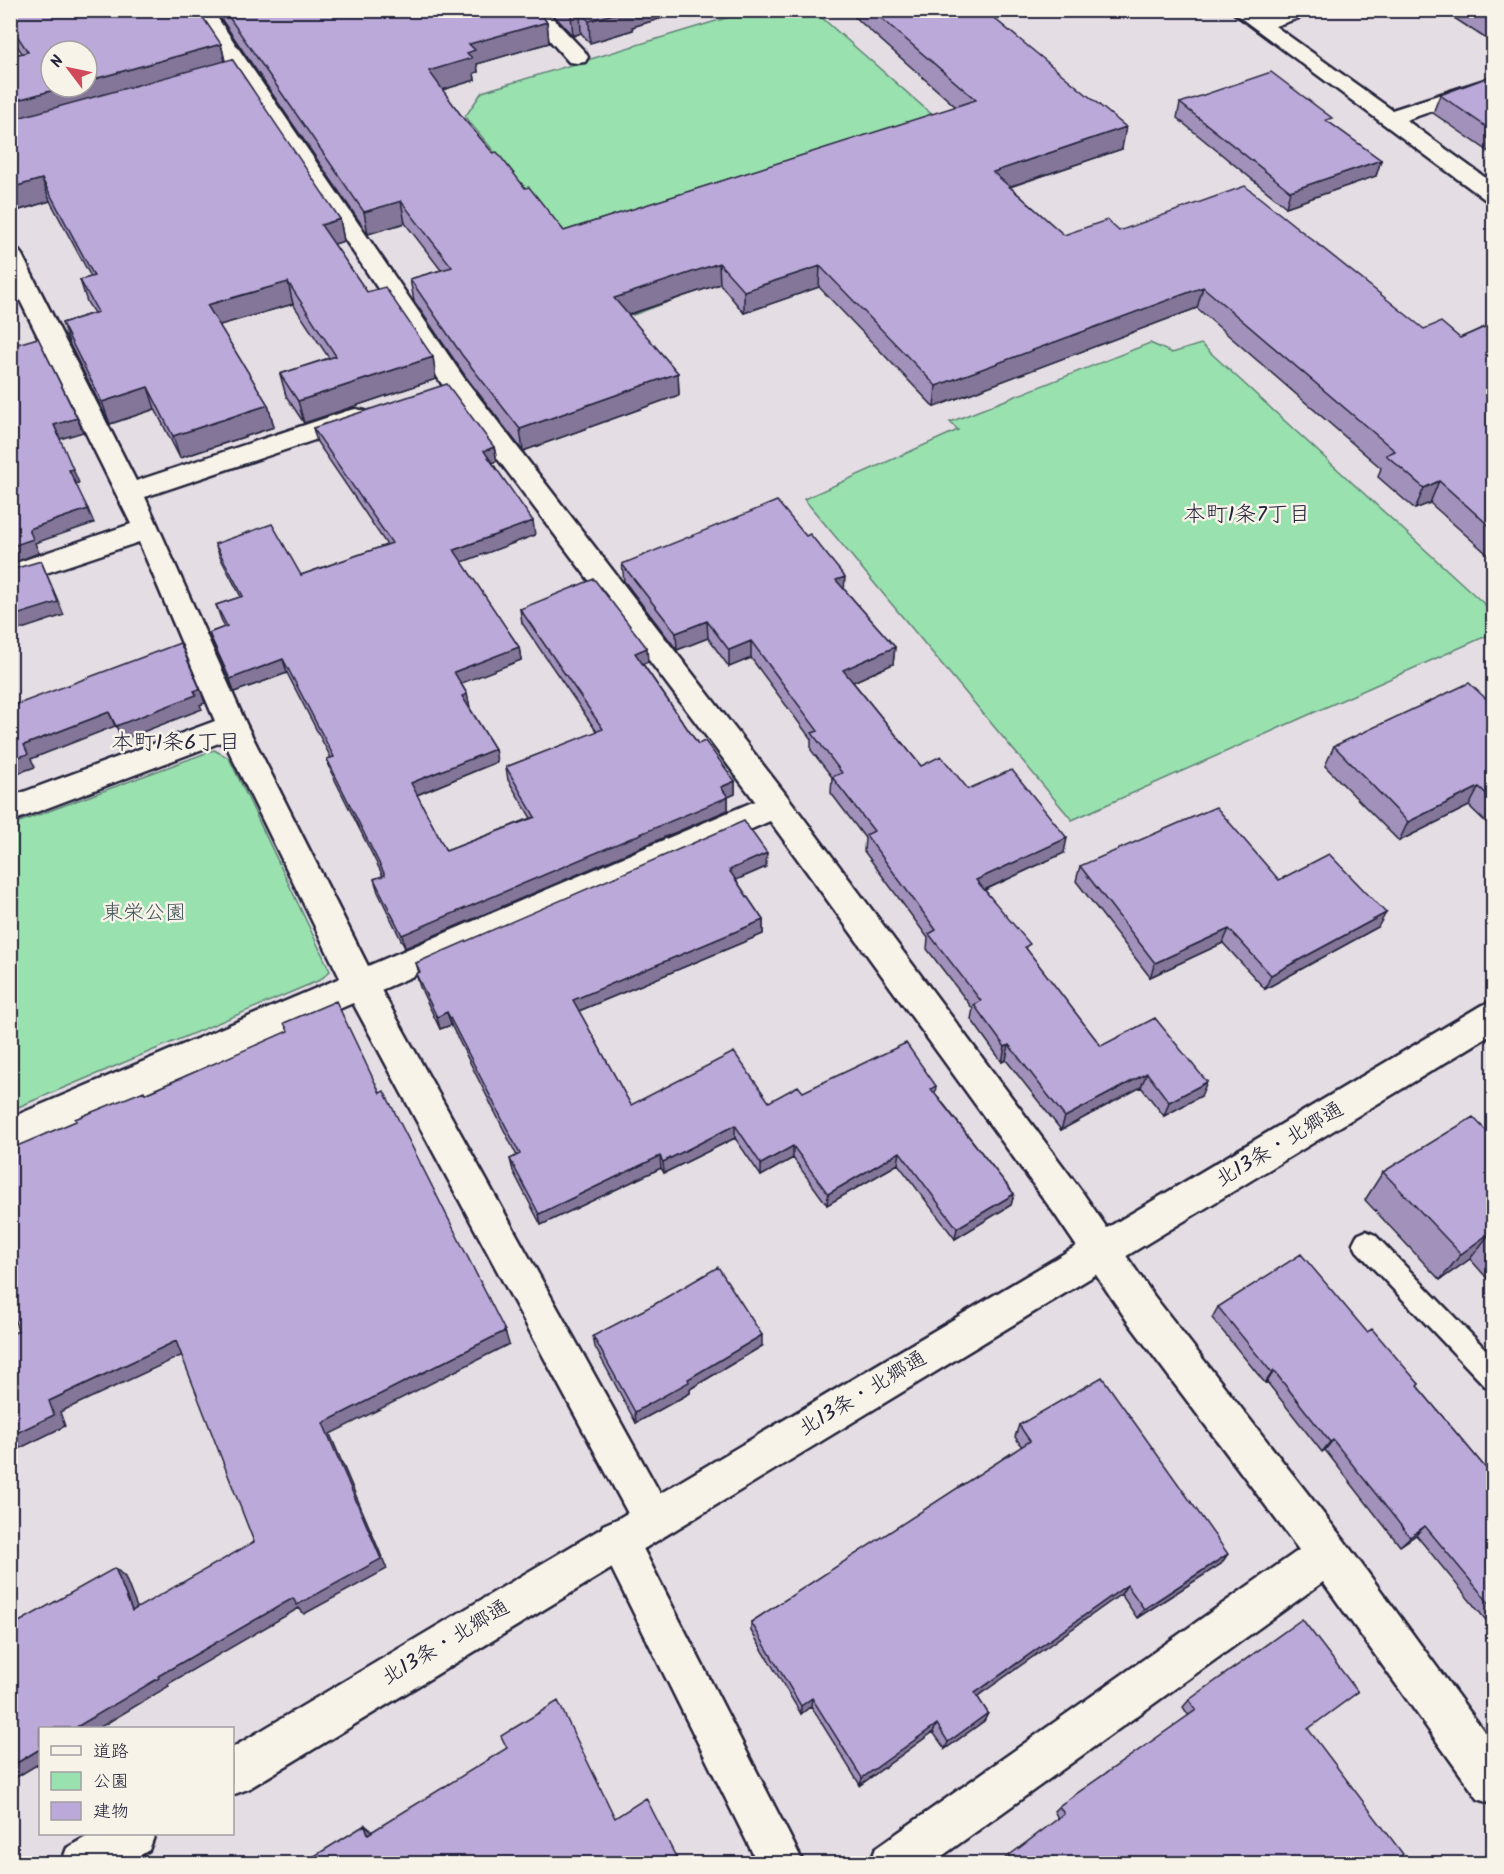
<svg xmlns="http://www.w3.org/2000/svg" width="1504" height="1874" font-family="Kalam,'Klee One',sans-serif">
<rect width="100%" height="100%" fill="#e5dde4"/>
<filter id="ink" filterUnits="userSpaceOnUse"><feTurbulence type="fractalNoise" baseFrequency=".0167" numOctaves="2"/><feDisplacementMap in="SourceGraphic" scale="12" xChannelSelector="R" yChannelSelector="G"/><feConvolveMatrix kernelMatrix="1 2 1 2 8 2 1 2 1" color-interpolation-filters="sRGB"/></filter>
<g filter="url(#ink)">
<path fill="#99e1af" stroke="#5e8275" stroke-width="1.5" d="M 813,10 L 945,126 L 681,297 L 633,315 L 465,117 L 482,92 L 749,11 Z
M 1150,343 L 1172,353 L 1201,344 L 1493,612 L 1493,633 L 1072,820 L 804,499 L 958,430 L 950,422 Z
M 214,750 L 229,758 L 330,971 L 320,980 L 11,1110 L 11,825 Z"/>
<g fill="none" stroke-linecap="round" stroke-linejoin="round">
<g stroke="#22223b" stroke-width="5">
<path id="service" d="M 1366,1231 L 1375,1235 L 1494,1358 L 1494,1390 L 1485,1386 L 1357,1251 L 1353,1243 L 1357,1235 Z"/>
</g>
<g stroke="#22223b" stroke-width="5">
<path id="minor" d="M 191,10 L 212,10 L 464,378 L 787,796 L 1080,1189 L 1154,1296 L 1343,1539 L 1494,1745 L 1494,1805 L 1478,1799 L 1323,1582 L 931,1864 L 870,1864 L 876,1848 L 1299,1550 L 1128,1322 L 1054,1213 L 770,821 L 381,990 L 666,1504 L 672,1518 L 666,1532 L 652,1538 L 638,1532 L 353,1003 L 10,1151 L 10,1118 L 340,978 L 224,741 L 10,822 L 10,797 L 215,721 L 139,542 L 10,585 L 10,565 L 131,524 L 10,280 L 10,248 L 18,250 L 22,255 L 136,481 L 347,411 L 356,409 L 365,411 L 369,417 L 365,423 L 145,497 L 247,726 L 368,966 L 755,801 L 446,390 Z
M 523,10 L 545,10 L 585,52 L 588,57 L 585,62 L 577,63 L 569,62 Z
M 1230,10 L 1254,10 L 1262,16 L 1281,10 L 1314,10 L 1311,14 L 1275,26 L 1392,110 L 1494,77 L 1494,90 L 1406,120 L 1494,184 L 1494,202 L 1486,200 Z
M 617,1519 L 631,1525 L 804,1864 L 758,1864 L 597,1539 L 603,1525 Z"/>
</g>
<g stroke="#22223b" stroke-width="5">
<path id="tertiary" d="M 1494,1001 L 1494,1033 L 248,1789 L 232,1795 L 232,1748 L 1482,1005 Z
M 91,1834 L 155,1834 L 149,1850 L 126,1864 L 61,1864 L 67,1848 Z"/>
</g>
<use href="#service" fill="#f7f3e8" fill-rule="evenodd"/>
<use href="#minor" fill="#f7f3e8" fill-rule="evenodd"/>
<use href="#tertiary" fill="#f7f3e8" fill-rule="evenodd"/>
</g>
<path fill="#a191bb" stroke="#22223b" stroke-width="1.5" d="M 10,10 L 221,44 L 225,61 L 340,219 L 344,241 L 334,244 L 367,292 L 433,357 L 436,379 L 304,423 L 286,396 L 280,374 L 329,358 L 293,304 L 219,325 L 268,405 L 274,427 L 180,458 L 155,409 L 110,424 L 70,345 L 62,323 L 94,313 L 87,302 L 80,280 L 91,277 L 50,201 L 16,211 L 10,201 L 10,56 L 22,53 L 10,35 Z
M 215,10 L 537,10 L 547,22 L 549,43 L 477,64 L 478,72 L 474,73 L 475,80 L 442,90 L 463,118 L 493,153 L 564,231 L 956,107 L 847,10 L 984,10 L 1122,149 L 1010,187 L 1064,235 L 1119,231 L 1424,329 L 1460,338 L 1494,323 L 1494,560 L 1430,503 L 1415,509 L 1378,477 L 1381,468 L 1197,308 L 934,407 L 819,287 L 744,313 L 720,284 L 628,315 L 678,373 L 679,395 L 523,451 L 466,377 L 414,301 L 410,279 L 441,270 L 405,223 L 368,234 Z
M 549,10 L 689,10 L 632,27 L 633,30 L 590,43 L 581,33 L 573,36 Z
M 1442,10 L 1494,10 L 1494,44 Z
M 1494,75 L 1494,155 L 1433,113 L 1440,95 Z
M 1180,103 L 1330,123 L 1381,160 L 1376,176 L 1286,207 L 1177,118 Z
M 313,428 L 494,447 L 497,461 L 492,462 L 535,535 L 462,562 L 519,647 L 521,660 L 461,683 L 467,694 L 469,707 L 495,749 L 497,762 L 417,795 L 446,851 L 531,818 L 508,780 L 506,767 L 597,732 L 522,623 L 520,609 L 648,662 L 643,664 L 698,744 L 735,781 L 735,794 L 728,797 L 728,810 L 405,948 L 378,892 L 374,879 L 383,876 L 331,772 L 327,759 L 331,758 L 287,673 L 234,692 L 214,646 L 209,633 L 225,627 L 221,619 L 216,605 L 241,597 L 220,557 L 215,544 L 301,575 L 387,545 L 317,442 Z
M 806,536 L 844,589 L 895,647 L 893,664 L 853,682 L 921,766 L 968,789 L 1064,853 L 985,890 L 1028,951 L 1101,1046 L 1201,1096 L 1164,1116 L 1141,1087 L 1061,1130 L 1006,1060 L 1002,1062 L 971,1019 L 973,1009 L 927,949 L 928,938 L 864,851 L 865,838 L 831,793 L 832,777 L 811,750 L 811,739 L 751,658 L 729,667 L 708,638 L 677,650 L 624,581 L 622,564 Z
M 1494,706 L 1494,830 L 1469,806 L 1399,841 L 1325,766 L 1334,746 Z
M 1080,866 L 1279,880 L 1378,927 L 1265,989 L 1223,943 L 1150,977 L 1076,881 Z
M 766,867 L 736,880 L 763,920 L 763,934 L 579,1011 L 631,1105 L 769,1102 L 803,1092 L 936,1086 L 935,1093 L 1014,1194 L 1011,1205 L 955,1239 L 898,1164 L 827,1205 L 793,1158 L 761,1176 L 735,1138 L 664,1173 L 661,1168 L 541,1225 L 513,1171 L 510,1159 L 517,1156 L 451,1025 L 440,1029 L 420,987 L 416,974 L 419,973 L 416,963 Z
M 1494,1139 L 1494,1286 L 1470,1259 L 1440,1280 L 1365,1200 L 1383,1172 Z
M 1218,1307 L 1367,1332 L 1419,1384 L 1417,1386 L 1494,1478 L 1494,1630 L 1416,1535 L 1400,1546 L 1325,1450 L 1322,1452 L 1267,1382 L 1265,1383 L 1212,1318 Z
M 593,1336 L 762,1346 L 690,1389 L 690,1393 L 636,1423 L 595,1347 Z
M 1019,1425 L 1221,1564 L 1137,1618 L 1121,1594 L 977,1696 L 988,1713 L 984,1721 L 945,1749 L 933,1732 L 860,1785 L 811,1706 L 801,1714 L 751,1631 L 751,1622 L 1022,1447 L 1015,1437 Z
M 1189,1700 L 1308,1729 L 1058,1818 L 1054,1811 L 1059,1806 L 1189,1716 L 1183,1707 Z"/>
<path fill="#837698" stroke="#22223b" stroke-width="1.5" d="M 626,10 L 689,10 L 632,27 L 633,30 L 590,43 L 589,21 Z
M 580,12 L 581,33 L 573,36 L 571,15 Z
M 547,22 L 549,43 L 477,64 L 478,72 L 474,73 L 475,80 L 432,93 L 429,71 L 467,53 L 469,44 Z
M 221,44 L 226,66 L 10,126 L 10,102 L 65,87 L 87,87 L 87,81 Z
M 1126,127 L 1122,149 L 990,193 L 993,172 Z
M 1381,160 L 1376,176 L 1286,207 L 1290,191 Z
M 42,179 L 50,201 L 16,211 L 10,197 L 10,188 Z
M 401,201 L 405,223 L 368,234 L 364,212 Z
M 340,219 L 344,241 L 325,247 L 321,225 Z
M 719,263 L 720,284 L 615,319 L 614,298 Z
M 820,266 L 819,287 L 744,313 L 744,291 Z
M 288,282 L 293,304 L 213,327 L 207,305 Z
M 1203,287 L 1197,308 L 934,407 L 936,386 Z
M 433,357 L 436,379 L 304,423 L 298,401 Z
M 678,373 L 679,395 L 523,451 L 520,429 Z
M 148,387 L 155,409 L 110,424 L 102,402 Z
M 268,405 L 274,427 L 180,458 L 173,436 Z
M 77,418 L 83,432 L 60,439 L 54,425 Z
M 494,447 L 497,461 L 486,465 L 484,451 Z
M 73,469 L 79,483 L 75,484 L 69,470 Z
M 1439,481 L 1430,503 L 1415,509 L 1424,488 Z
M 88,509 L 94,523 L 35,543 L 39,553 L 10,564 L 10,547 L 29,529 Z
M 533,521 L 535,535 L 457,564 L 454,550 Z
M 41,561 L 64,615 L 10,633 L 10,617 Z
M 845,577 L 844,594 L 836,580 Z
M 707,621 L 708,638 L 677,650 L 676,633 Z
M 751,641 L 751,658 L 729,667 L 729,650 Z
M 519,647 L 521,660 L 457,685 L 454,672 Z
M 895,647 L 893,664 L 842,687 L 843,670 Z
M 647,648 L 648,662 L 636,666 L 635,653 Z
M 283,659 L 287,673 L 234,692 L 230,679 Z
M 200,689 L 205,703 L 200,705 L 202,709 L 122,740 L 116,726 Z
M 467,694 L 470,707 L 465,709 L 462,696 Z
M 109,712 L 115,726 L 31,759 L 35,767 L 10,776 L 10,760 L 24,745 Z
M 495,749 L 497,762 L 414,796 L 411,783 Z
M 735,781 L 735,794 L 728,797 L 728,810 L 405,948 L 402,935 Z
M 1479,787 L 1469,806 L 1399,841 L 1408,822 Z
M 1067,838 L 1064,853 L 973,895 L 976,880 Z
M 767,853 L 766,867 L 729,883 L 729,870 Z
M 1386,913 L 1378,927 L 1265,989 L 1271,975 Z
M 763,920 L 763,934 L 574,1013 L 573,1000 Z
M 1229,929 L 1223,943 L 1150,977 L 1155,963 Z
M 447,1012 L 451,1025 L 440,1029 L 437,1017 Z
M 1009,1045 L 1006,1060 L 1002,1062 L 1005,1047 Z
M 1147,1073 L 1141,1087 L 1061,1130 L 1065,1117 Z
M 1207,1082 L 1201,1096 L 1164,1116 L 1169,1102 Z
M 735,1125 L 735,1138 L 664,1173 L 663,1162 Z
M 793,1146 L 793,1158 L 761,1176 L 761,1164 Z
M 900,1152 L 898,1164 L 827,1205 L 828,1194 Z
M 660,1156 L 661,1168 L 541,1225 L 539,1214 Z
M 1014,1194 L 1011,1205 L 955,1239 L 957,1228 Z
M 1491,1232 L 1470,1259 L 1440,1280 L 1461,1254 Z
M 505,1331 L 509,1344 L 330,1434 L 387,1569 L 304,1614 L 299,1608 L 168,1684 L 169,1686 L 99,1728 L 75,1728 L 158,1676 L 293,1598 L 323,1423 Z
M 762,1335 L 762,1346 L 690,1389 L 690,1393 L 636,1423 L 635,1412 L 688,1379 Z
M 176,1341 L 185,1354 L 60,1412 L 65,1426 L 10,1453 L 10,1436 L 49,1401 Z
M 1274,1371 L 1267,1382 L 1265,1383 L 1272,1373 Z
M 1333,1440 L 1325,1450 L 1322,1452 L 1330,1442 Z
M 1425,1526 L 1416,1535 L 1400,1546 L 1410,1537 Z
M 1228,1554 L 1221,1564 L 1137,1618 L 1144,1609 Z
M 115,1568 L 125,1577 L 142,1620 L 132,1611 Z
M 1127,1585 L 1121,1594 L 971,1701 L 975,1693 Z
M 812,1698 L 811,1706 L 801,1714 L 801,1706 Z
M 988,1713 L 984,1721 L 945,1749 L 948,1742 Z
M 937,1724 L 933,1732 L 860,1785 L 862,1778 Z
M 40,1749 L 40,1763 L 12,1780 L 10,1779 L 10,1767 Z
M 365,1825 L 371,1830 L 374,1839 L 368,1834 Z"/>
<path fill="#bba9d9" stroke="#22223b" stroke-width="1.5" d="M 10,10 L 198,10 L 221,44 L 87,81 L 87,51 L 51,51 L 51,87 L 65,87 L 10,102 L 10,56 L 28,52 L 10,25 Z
M 224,10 L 537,10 L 547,22 L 469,44 L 475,50 L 467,53 L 472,58 L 429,71 L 463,118 L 493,153 L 497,152 L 525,188 L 529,187 L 564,231 L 976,100 L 872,10 L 984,10 L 1126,127 L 993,172 L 1064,235 L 1107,220 L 1119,231 L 1245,186 L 1424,329 L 1441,322 L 1460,338 L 1494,323 L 1494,530 L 1439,481 L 1424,488 L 1386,455 L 1395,451 L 1203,287 L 936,386 L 820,266 L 744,291 L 719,263 L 614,298 L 678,373 L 520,429 L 462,355 L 410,279 L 452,267 L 401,201 L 364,212 Z
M 567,10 L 626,10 L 589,21 L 580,12 L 571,15 Z
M 1477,10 L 1494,10 L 1494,21 Z
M 232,59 L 340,219 L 321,225 L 367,292 L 385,287 L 433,357 L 298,401 L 280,374 L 336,356 L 288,282 L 207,305 L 268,405 L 173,436 L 148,387 L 102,402 L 62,323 L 98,312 L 80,280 L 94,276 L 42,179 L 10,188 L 10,120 Z
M 1271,72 L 1332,118 L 1326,120 L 1381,160 L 1290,191 L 1180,103 Z
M 1494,75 L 1494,132 L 1440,95 Z
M 38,338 L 77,418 L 54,425 L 73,469 L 69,470 L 88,509 L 29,529 L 33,539 L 10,547 L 10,346 Z
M 447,384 L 494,447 L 484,451 L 533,521 L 454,550 L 519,647 L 454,672 L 467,694 L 462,696 L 495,749 L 411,783 L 446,851 L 535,817 L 506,767 L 603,729 L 520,609 L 594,579 L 647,648 L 635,653 L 698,744 L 705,741 L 735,781 L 721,787 L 728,797 L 402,935 L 374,879 L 385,875 L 327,759 L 334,757 L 283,659 L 230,679 L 209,633 L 227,626 L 216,605 L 243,596 L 215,544 L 272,524 L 301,575 L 392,543 L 313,428 Z
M 777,501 L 806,536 L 810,534 L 845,577 L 836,580 L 895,647 L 843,670 L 921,766 L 941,756 L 968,789 L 1012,770 L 1067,838 L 976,880 L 1030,944 L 1025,947 L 1101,1046 L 1155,1018 L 1207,1082 L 1169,1102 L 1147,1073 L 1065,1117 L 1009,1045 L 1005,1047 L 974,1005 L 981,1001 L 929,934 L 936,930 L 866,835 L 874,831 L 832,777 L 842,773 L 812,733 L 818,731 L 751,641 L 729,650 L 707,621 L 676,633 L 622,564 Z
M 41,561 L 58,602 L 10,617 L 10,570 Z
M 180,643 L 200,689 L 194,691 L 196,695 L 116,726 L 109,712 L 24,745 L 28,754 L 10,760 L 10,707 Z
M 1469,683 L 1494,706 L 1494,801 L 1479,787 L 1408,822 L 1334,746 Z
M 1216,807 L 1279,880 L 1329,854 L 1386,913 L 1271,975 L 1229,929 L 1155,963 L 1080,866 Z
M 744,821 L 767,853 L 729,870 L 763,920 L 573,1000 L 631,1105 L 734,1052 L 769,1102 L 798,1086 L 803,1092 L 906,1043 L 936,1086 L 931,1089 L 1014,1194 L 957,1228 L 900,1152 L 828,1194 L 793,1146 L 761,1164 L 735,1125 L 663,1162 L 660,1156 L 539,1214 L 510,1159 L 520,1154 L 447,1012 L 437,1017 L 416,974 L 420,972 L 416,963 Z
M 336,1001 L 380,1093 L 384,1091 L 505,1331 L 323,1423 L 381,1559 L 297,1605 L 293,1598 L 158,1676 L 159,1678 L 75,1728 L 40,1728 L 40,1749 L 10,1767 L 10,1627 L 115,1568 L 132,1611 L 254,1542 L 176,1341 L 49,1401 L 54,1415 L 10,1436 L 10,1335 L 18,1331 L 10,1304 L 10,1149 L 76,1121 L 75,1119 L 144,1091 L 145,1094 L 288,1031 L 284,1023 Z
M 1473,1117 L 1494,1139 L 1494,1235 L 1491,1232 L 1461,1254 L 1383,1172 Z
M 1301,1254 L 1367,1332 L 1372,1329 L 1419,1384 L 1417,1386 L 1494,1478 L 1494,1609 L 1425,1526 L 1410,1537 L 1333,1440 L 1330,1442 L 1274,1371 L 1272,1373 L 1218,1307 Z
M 718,1267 L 762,1335 L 688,1379 L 689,1382 L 635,1412 L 593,1336 L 655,1304 Z
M 1102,1377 L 1228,1554 L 1144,1609 L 1127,1585 L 975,1693 L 988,1713 L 948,1742 L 937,1724 L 862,1778 L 812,1698 L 801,1706 L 751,1622 L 1030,1441 L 1019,1425 Z
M 1302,1619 L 1358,1692 L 1308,1729 L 1403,1854 L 1391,1863 L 999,1863 L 1064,1814 L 1059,1806 L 1196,1710 L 1189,1700 Z
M 558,1701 L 615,1818 L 646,1798 L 679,1863 L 303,1863 L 365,1825 L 368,1834 L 507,1748 L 501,1736 Z"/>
</g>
<g text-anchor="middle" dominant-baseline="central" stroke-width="5" stroke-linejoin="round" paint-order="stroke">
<g font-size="21" fill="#405258" stroke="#f7f3e8">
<text x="144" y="913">東栄公園</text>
</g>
<g font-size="21" fill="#22223b" stroke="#f7f3e8">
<text transform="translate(1280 1145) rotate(-31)">北13条・北郷通</text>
<text transform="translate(863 1394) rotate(-31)">北13条・北郷通</text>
<text transform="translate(446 1643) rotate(-31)">北13条・北郷通</text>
</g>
<g font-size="22" fill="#22223b" stroke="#f7f3e8">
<text x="1247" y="515">本町1条7丁目</text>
<text x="176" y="743">本町1条6丁目</text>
</g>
</g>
<rect width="1504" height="1874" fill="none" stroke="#f7f3e8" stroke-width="36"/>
<rect x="18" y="18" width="1468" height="1838" fill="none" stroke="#22223b" stroke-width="2" filter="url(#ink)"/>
<rect x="39" y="1727" width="195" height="108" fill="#f7f3e8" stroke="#a29fa3" stroke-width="1.5"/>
<rect x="51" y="1746" width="30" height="9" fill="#f7f3e8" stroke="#a29fa3" stroke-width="1.5"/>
<text x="93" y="1757" font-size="18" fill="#22223b">道路</text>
<rect x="51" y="1772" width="30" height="18" fill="#99e1af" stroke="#a29fa3" stroke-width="1.5"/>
<text x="93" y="1787" font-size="18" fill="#22223b">公園</text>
<rect x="51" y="1802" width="30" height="18" fill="#bba9d9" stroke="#a29fa3" stroke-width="1.5"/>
<text x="93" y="1817" font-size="18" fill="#22223b">建物</text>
<g transform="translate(69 69) rotate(302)"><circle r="28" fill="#f7f3e8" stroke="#a29fa3" stroke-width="1.5"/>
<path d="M0-4.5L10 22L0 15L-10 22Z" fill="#d1495b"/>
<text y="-9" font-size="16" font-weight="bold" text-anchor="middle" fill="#22223b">N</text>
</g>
</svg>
